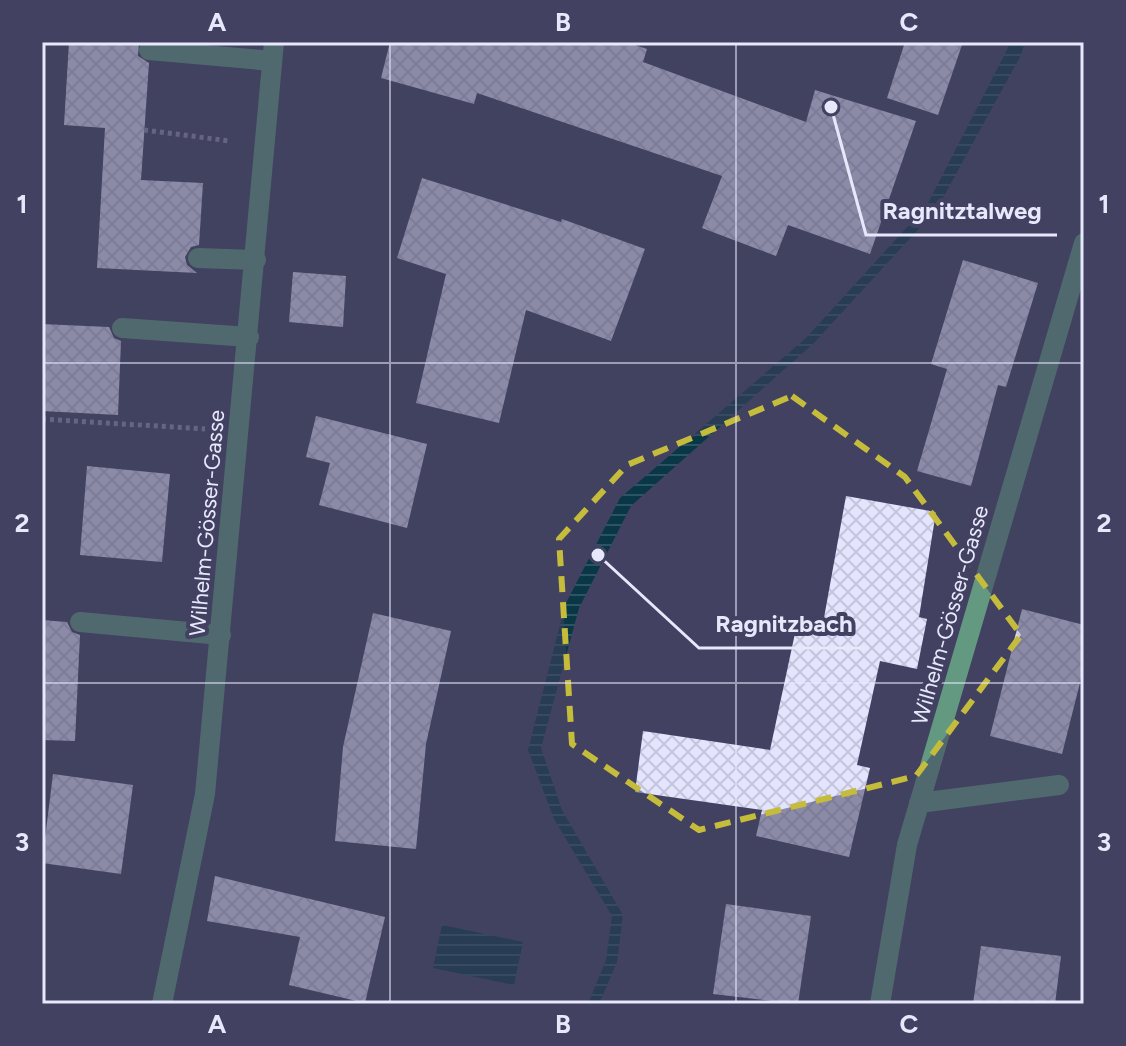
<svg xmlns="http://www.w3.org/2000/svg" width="1126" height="1046" font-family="Figtree,sans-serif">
<defs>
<pattern id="water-rules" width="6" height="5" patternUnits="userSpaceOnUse" patternTransform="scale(2)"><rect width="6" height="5" fill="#093746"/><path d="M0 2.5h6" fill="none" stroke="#2d5462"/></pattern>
<pattern id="building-cross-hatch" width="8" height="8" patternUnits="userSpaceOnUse" patternTransform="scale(2)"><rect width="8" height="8" fill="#e4e4ff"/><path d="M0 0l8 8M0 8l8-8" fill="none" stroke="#c4c4db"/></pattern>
</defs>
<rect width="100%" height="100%" fill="#424161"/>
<path fill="url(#water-rules)" d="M 1011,42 L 1025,42 L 1021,55 L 937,209 L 814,343 L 631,506 L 579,608 L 541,748 L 562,810 L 623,915 L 617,962 L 599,1004 L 588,1004 L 606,960 L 612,916 L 554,819 L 528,750 L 565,605 L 620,498 L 806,338 L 927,205 Z
M 442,925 L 523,942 L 514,985 L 433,968 Z"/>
<path fill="url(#building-cross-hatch)" d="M 69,42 L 139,42 L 138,56 L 149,63 L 141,180 L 203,183 L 199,245 L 191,247 L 185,257 L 187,265 L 197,273 L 97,268 L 105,128 L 64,125 Z
M 390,42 L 626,42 L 647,49 L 643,62 L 806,122 L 815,90 L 916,121 L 870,254 L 788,225 L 776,256 L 702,228 L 722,176 L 477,93 L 474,104 L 381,78 Z
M 905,42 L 963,42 L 938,115 L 887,98 Z
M 422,178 L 561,222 L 562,219 L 645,249 L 611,341 L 526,310 L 499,423 L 416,403 L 446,274 L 397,258 Z
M 963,260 L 1038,283 L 1006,387 L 998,385 L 971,486 L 917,471 L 947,369 L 931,364 Z
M 293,272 L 346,276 L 343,327 L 289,322 Z
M 42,324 L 109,327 L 114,338 L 121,341 L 118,415 L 42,411 Z
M 316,416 L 427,444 L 407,528 L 319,505 L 330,463 L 306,457 Z
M 87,466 L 170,474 L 162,562 L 80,555 Z
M 846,496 L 936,512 L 919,617 L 927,619 L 917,669 L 880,661 L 857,765 L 870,768 L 849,857 L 756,836 L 762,810 L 635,792 L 643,731 L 770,750 L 797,624 L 822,629 Z
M 1022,609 L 1084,625 L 1084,667 L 1062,754 L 990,736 Z
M 373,613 L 451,631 L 426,744 L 416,849 L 335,841 L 343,747 Z
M 42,620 L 67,622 L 72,632 L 80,635 L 75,741 L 42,740 Z
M 53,774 L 133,785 L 121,874 L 42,863 Z
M 215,876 L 385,917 L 365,1003 L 289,985 L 300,937 L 207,921 Z
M 726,904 L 811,916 L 798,1004 L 713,994 Z
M 981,946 L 1061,956 L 1055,1004 L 973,1004 Z"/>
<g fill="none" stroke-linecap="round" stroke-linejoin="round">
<path stroke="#9190ab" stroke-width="5" stroke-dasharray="4 4" stroke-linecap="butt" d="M 144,130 L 230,141
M 42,419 L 205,429"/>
<path stroke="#639981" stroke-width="20" d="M 149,50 L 272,61
M 198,258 L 256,260
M 122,328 L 249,337
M 80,622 L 221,635
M 919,803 L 1059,785
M 162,1004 L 205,794 L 274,42
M 880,1004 L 907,845 L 1084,243"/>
</g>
<path d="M0 0H1126V1046H0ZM 792,396 L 905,477 L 1021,635 L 916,776 L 699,830 L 572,744 L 559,539 L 627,465 Z" fill="#424161" fill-opacity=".55" fill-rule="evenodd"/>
<path fill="none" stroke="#c6bc3c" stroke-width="6" stroke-dasharray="16 10" stroke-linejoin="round" d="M 792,396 L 905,477 L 1021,635 L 916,776 L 699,830 L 572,744 L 559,539 L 627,465 Z"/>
<path fill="none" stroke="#e8e8fc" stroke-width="2" stroke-opacity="0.55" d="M 390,42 L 390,1004M 736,42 L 736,1004M 42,363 L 1084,363M 42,683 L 1084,683"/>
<g text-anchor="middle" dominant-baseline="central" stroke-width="8" stroke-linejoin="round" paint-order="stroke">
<g font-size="22" fill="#e8e8fc" stroke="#424161">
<text transform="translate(207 523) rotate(-85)">Wilhelm-Gösser-Gasse</text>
<text transform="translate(950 615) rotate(-74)">Wilhelm-Gösser-Gasse</text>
</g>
</g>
<path fill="none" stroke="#e8e8fc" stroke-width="3" d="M831 107L866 235H1057M598 555L699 648H869"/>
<g fill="#e8e8fc" stroke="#424161" stroke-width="3">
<circle cx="831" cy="107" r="8"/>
<circle cx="598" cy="555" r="8"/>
</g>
<g font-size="24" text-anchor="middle" font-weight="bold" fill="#e8e8fc" stroke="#424161" stroke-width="8" stroke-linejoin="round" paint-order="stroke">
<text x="962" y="219">Ragnitztalweg</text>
<text x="784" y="632">Ragnitzbach</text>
</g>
<rect width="1126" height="1046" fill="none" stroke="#424161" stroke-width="88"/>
<rect x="44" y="44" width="1038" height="958" fill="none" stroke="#e8e8fc" stroke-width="3"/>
<g font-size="26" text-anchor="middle" font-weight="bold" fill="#e8e8fc">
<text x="217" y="31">A</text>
<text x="563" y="31">B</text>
<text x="909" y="31">C</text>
<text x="22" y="213">1</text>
<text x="1104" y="213">1</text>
<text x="22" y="532">2</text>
<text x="1104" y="532">2</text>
<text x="22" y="851">3</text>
<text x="1104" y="851">3</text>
<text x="217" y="1033">A</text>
<text x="563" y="1033">B</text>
<text x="909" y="1033">C</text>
</g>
</svg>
